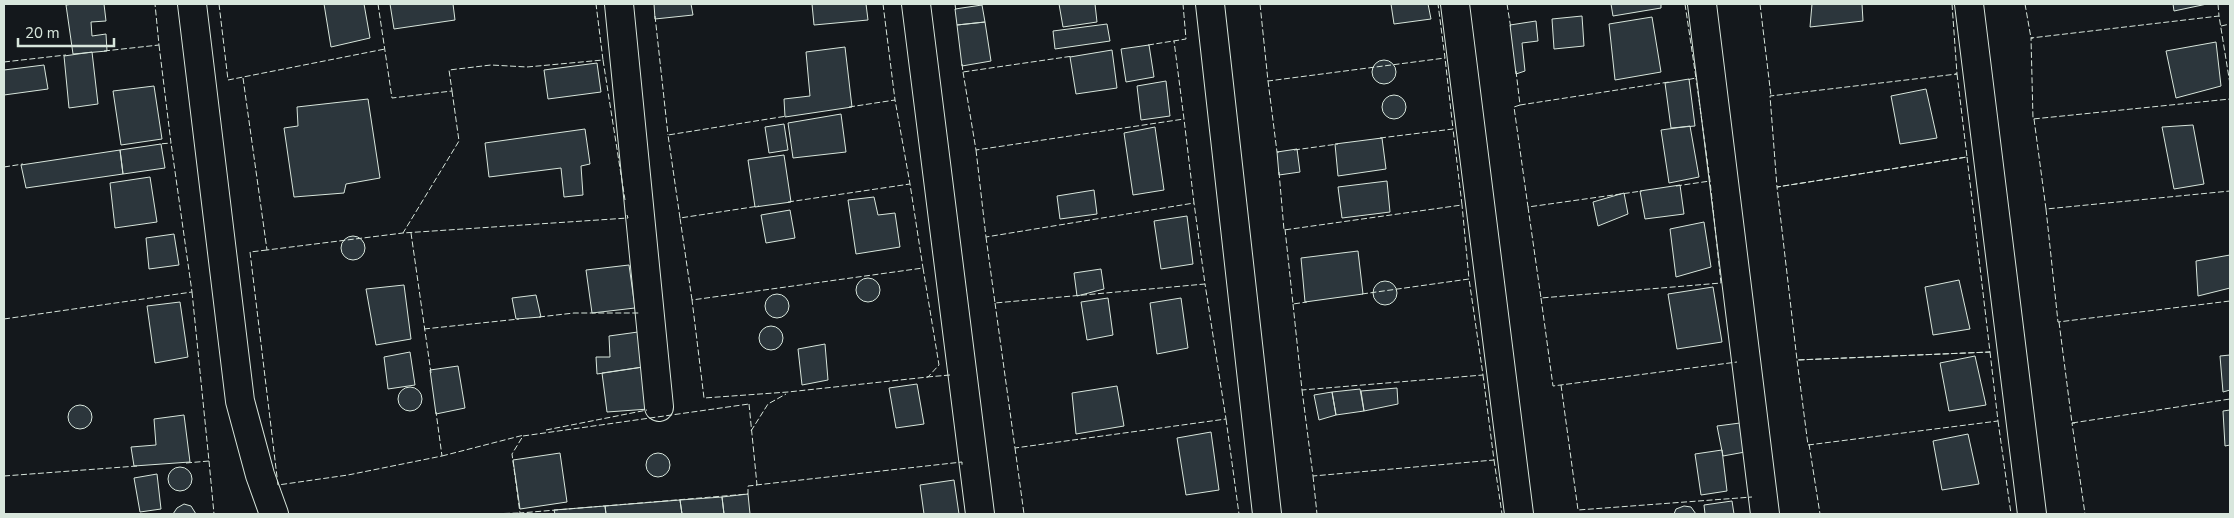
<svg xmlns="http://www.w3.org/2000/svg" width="2234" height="518" font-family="'Nunito Sans',sans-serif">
<rect width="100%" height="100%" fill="#14181c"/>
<path fill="#2c363c" stroke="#d8e6dc" d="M 73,4 L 104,4 L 106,21 L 91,22 L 92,36 L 106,34 L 107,51 L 73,54 L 66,5 Z
M 324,4 L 364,4 L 370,38 L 331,47 Z
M 390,4 L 453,4 L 455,20 L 394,29 Z
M 654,4 L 691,4 L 693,15 L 655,19 Z
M 812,4 L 866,4 L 868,20 L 814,25 Z
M 1059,4 L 1095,4 L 1097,22 L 1063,27 Z
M 1391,4 L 1428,4 L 1431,19 L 1394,24 Z
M 1611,4 L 1661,4 L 1661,8 L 1613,16 Z
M 1812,4 L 1862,4 L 1863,21 L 1810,27 Z
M 2173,4 L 2207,4 L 2174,11 Z
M 982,5 L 985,22 L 957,25 L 955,9 Z
M 1582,16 L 1584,46 L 1554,49 L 1552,19 Z
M 1652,17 L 1661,72 L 1615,80 L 1609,24 Z
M 1536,21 L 1538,41 L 1522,43 L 1525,71 L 1516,74 L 1510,25 Z
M 985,22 L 991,61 L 962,66 L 957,25 Z
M 1107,24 L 1110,41 L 1055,49 L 1053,31 Z
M 2216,42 L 2221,86 L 2176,98 L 2166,51 Z
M 1149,45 L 1154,77 L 1126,82 L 1121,49 Z
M 845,47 L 852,107 L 785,117 L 784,99 L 810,96 L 806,52 Z
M 1112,50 L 1117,88 L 1076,94 L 1070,57 Z
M 92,52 L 98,104 L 69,108 L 64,56 Z
M1372 72a12 12 0 1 1 24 0a12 12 0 1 1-24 0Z
M 597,63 L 601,92 L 548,99 L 544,70 Z
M 44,65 L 48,89 L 4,95 L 4,70 Z
M 1689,79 L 1695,126 L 1671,128 L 1665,83 Z
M 1166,81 L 1170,116 L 1141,120 L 1137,86 Z
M 154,86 L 162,139 L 121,145 L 113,91 Z
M 1926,89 L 1937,138 L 1900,144 L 1891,96 Z
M1382 107a12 12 0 1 1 24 0a12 12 0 1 1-24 0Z
M 368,99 L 380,178 L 346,184 L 344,193 L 294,197 L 284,128 L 298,126 L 297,107 Z
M 841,114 L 846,152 L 793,158 L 788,123 Z
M 784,124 L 788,150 L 769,153 L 765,127 Z
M 2193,125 L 2204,184 L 2174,189 L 2162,127 Z
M 1690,126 L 1699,177 L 1669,183 L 1661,130 Z
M 1155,127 L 1164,190 L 1133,195 L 1124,133 Z
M 585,129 L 590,164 L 581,166 L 583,195 L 564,197 L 561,168 L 489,177 L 485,143 Z
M 1382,138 L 1386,169 L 1338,176 L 1335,144 Z
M 161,144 L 165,168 L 123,174 L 120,150 Z
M 1297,149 L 1300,172 L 1279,175 L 1277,152 Z
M 120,150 L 123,174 L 26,188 L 21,165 Z
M 784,155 L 791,202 L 755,207 L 748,160 Z
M 150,177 L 157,222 L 115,228 L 110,183 Z
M 1387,181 L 1390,212 L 1342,218 L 1338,187 Z
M 1680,185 L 1684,214 L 1645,219 L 1640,191 Z
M 1094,190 L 1097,214 L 1060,219 L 1057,196 Z
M 1624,193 L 1628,214 L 1598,226 L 1593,202 Z
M 874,197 L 878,215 L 895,213 L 900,247 L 856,254 L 848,200 Z
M 790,210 L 795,238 L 766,243 L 761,215 Z
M 1187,216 L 1193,264 L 1161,269 L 1154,221 Z
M 1704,222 L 1711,267 L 1676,277 L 1670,229 Z
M 174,234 L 179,265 L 149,269 L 146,238 Z
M341 248a12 12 0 1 1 24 0a12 12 0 1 1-24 0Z
M 1358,251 L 1363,294 L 1305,302 L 1301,258 Z
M 2230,255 L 2230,288 L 2198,296 L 2196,261 Z
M 629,265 L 635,308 L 592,313 L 586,270 Z
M 1101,269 L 1104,289 L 1077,296 L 1074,273 Z
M856 290a12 12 0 1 1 24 0a12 12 0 1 1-24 0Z
M 1959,280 L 1970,329 L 1933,335 L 1925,287 Z
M1373 293a12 12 0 1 1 24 0a12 12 0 1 1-24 0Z
M 404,285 L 411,339 L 376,345 L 366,289 Z
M 1713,287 L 1722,342 L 1677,349 L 1668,294 Z
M765 306a12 12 0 1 1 24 0a12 12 0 1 1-24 0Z
M 536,295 L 541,317 L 516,319 L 512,298 Z
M 1108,298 L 1113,335 L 1087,340 L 1081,302 Z
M 1181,298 L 1188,348 L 1157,354 L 1150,303 Z
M 180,302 L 188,357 L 155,363 L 147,306 Z
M759 338a12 12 0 1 1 24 0a12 12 0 1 1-24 0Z
M 638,332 L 643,367 L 597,374 L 596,357 L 610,357 L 609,336 Z
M 825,344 L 828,380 L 802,385 L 798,349 Z
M 410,352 L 415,385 L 388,389 L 384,357 Z
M 2230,355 L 2230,390 L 2223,392 L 2220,356 Z
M 1975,356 L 1986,405 L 1949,411 L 1940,363 Z
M 458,366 L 465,408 L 436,414 L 430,370 Z
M 643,367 L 649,409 L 607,412 L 602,373 Z
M 917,384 L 924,424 L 896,428 L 889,388 Z
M 1117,386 L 1124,426 L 1076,434 L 1072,393 Z
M398 399a12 12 0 1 1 24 0a12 12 0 1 1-24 0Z
M 1397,388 L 1398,404 L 1364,411 L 1361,391 Z
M 1360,389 L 1364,411 L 1336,415 L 1332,392 Z
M 1332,392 L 1336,415 L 1319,420 L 1314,395 Z
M68 417a12 12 0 1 1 24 0a12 12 0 1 1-24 0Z
M 2230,410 L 2230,445 L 2225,446 L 2223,411 Z
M 184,415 L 190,462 L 134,466 L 131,447 L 156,445 L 154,419 Z
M 1740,423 L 1745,452 L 1723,456 L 1717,426 Z
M 1211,432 L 1219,490 L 1186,495 L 1177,438 Z
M 1968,434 L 1979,484 L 1942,490 L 1933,441 Z
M 1722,450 L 1727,491 L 1701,495 L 1695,454 Z
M646 465a12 12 0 1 1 24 0a12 12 0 1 1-24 0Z
M 560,453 L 567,502 L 520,509 L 513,460 Z
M168 479a12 12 0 1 1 24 0a12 12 0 1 1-24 0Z
M 157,474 L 161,509 L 140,512 L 134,478 Z
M 954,480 L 959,514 L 924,514 L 920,485 Z
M 748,494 L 750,514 L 724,514 L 722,497 Z
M 722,497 L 724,514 L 682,514 L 680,500 Z
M 680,500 L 682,514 L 606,514 L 605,506 Z
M 1732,501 L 1734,514 L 1705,514 L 1704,505 Z
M 184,504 L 191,506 L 196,514 L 173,514 L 177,508 Z
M 605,506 L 606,514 L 555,514 L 554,510 Z
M 1684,506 L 1691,507 L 1696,514 L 1674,514 L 1676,509 Z"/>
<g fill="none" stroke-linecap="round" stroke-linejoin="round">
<g stroke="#d8e6dc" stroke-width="30">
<path id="minor" d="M 192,4 L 240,401 L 260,475 L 274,514
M 619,4 L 659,407
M 916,4 L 980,514
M 1210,4 L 1267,514
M 1455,4 L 1519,514
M 1702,4 L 1765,514
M 1969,4 L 2032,514"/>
</g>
<use href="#minor" stroke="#14181c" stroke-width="28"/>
<path stroke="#d8e6dc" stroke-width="1" stroke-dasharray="6 2.5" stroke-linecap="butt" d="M 219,4 L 228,80 L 385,49
M 378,4 L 392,98 L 452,91 L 449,70 L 491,65 L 527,67 L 603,60 L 596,4
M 883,4 L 895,100
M 955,4 L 956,12
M 1260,4 L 1268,81 L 1445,58 L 1438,4
M 1507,4 L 1511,29
M 1685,4 L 1696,78 L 1686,80
M 1760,4 L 1771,96
M 1952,4 L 1957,74 L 1955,74
M 2025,4 L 2031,38 L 2033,38
M 2218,4 L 2219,16
M 655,16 L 668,135
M 2221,26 L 2230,24
M 159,45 L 171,143 L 159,144
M 1148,45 L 1186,39 L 1183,4
M 104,51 L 159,45 L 155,4
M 603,60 L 625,200
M 4,62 L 66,55
M 962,64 L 963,72 L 1073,56
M 1516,71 L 1520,105 L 1669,82
M 963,72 L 976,150 L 1184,119 L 1174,41
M 1957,74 L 1967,157 L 1777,187 L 1770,96 Z
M 243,78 L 267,250 L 403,233
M 1268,81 L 1277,152 L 1279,152
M 2230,84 L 2219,16 L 2031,38 L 2033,119 L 2230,99
M 452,91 L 459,141 L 403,233 L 628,218 L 627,215
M 1520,105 L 1514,107 L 1528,207 L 1642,191
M 849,107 L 895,100 L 910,184
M 2034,119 L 2046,209 L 2230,191
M 1380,138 L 1453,129 L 1445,58
M 976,150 L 986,237 L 1194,203 L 1184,119
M 1294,150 L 1338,144
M 1967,157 L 1990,352 L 1797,360 L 1777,187 Z
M 4,167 L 23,164
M 1279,172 L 1284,230 L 1462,205 L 1453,129
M 1676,186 L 1710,181 L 1696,78
M 788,202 L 910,184 L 923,268
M 1528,207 L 1541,298 L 1721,283 L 1710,181
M 2046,209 L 2058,322 L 2230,301
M 680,218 L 668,135 L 787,116
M 1285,229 L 1293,304 L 1307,302
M 411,233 L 431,373
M 986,237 L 995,303 L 1205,284 L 1194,203
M 267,250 L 250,252 L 278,485 L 348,475 L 442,456 L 436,412
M 923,268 L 939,365 L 928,377 L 788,392 L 704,398 L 692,300 Z
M 1362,294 L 1469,279 L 1462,205
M 1541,298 L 1553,386 L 1737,362
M 692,300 L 680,218 L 759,206
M 995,303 L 1015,448 L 1226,419 L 1205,284
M 1293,304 L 1302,390 L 1483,375 L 1469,279
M 539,317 L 574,313 L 639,313
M 4,319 L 192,292 L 171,143
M 2059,322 L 2072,423 L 2230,399
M 424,329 L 519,319
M 1990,352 L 1998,421 L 1808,445 L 1797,360 Z
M 927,377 L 950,375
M 1561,385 L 1578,510 L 1752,497
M 1302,390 L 1313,476 L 1494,460 L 1483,375
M 749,404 L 757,485 L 748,486 L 748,494 L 520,513 L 512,454 L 523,436 Z
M 1226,419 L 1239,514
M 1998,421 L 2011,514
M 2075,423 L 2072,423 L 2085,514
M 546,430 L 647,410
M 751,431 L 768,404 L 786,394
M 1809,444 L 1820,514
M 1015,448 L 1024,514
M 442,456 L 524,435
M 1494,460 L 1502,514
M 209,461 L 214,514
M 186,463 L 209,461 L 192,292
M 4,476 L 137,466
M 1313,476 L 1317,514
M 756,485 L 962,462 L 962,465
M 487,514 L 520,513"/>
</g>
<rect width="2234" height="518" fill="none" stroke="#d8e6dc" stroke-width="10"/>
<path d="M18 38v8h96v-8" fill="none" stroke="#d8e6dc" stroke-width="2.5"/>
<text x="25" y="38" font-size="15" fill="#d8e6dc" stroke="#14181c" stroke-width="4" paint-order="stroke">20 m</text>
</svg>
